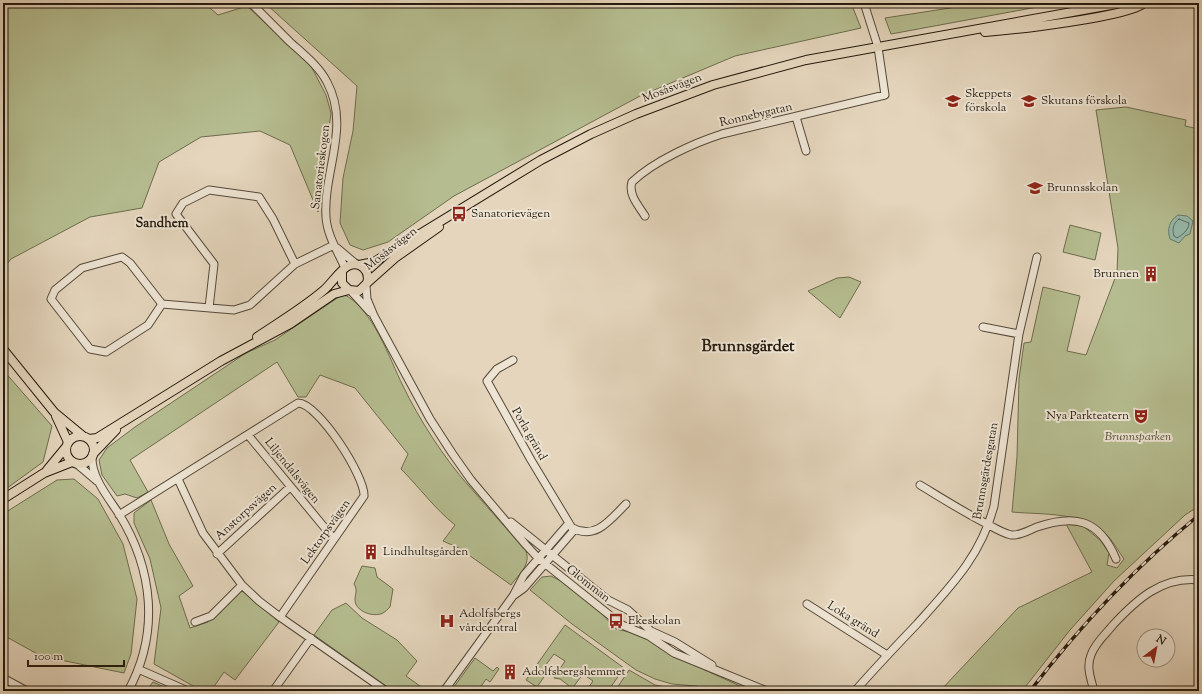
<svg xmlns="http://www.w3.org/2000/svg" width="1202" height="694" font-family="'Sorts Mill Goudy',serif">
<rect width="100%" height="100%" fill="#e4d5bc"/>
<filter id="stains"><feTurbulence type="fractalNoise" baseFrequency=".005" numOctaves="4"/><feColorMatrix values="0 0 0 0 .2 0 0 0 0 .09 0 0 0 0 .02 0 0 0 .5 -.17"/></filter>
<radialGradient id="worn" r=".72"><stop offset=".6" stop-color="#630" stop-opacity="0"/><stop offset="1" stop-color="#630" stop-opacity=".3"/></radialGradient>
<path fill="#b5bd90" stroke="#6d6c4e" d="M 3,3 L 204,3 L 218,15 L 247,6 L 311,66 L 326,95 L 331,113 L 318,212 L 290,145 L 260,131 L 201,137 L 159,162 L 142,208 L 90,217 L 11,259 L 3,269 Z
M 267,3 L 851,3 L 861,28 L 735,56 L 640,96 L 454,196 L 388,242 L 363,250 L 350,245 L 340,223 L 343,178 L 353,131 L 357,86 L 266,4 Z
M 966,3 L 1059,3 L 891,34 L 885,18 L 963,6 Z
M 1126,107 L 1186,120 L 1185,126 L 1199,129 L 1199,506 L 1185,515 L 1114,581 L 1070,630 L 1022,691 L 940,691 L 1018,608 L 1092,572 L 1066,524 L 1083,526 L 1100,540 L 1109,553 L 1107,565 L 1117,568 L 1124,559 C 1119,552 1114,543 1108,536 C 1083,511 1044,515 1012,512 L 1017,457 L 1019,379 L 1024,343 L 1031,342 L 1043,287 L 1080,296 L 1067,351 L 1086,355 L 1117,273 L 1118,248 L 1096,110 Z
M 1070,225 L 1101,233 L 1095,260 L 1063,252 Z
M 849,277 L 861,282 L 840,318 L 808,291 L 837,278 Z
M 343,294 C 373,308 389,358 403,386 C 419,419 444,458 468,485 C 487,507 507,529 526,551 C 531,565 519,574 511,585 L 459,548 L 443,541 L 455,525 C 435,509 419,487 401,469 L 408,454 L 355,388 L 320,375 L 306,397 L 298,397 L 277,362 L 130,460 L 148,492 L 137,498 L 125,494 L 117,496 L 102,475 L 99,460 L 107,448 L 135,427 L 246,353 L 275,340 Z
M 3,370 L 52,426 L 43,462 L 3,491 Z
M 74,479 L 98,499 L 123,544 L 137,599 L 131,654 L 124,673 L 41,656 L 3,635 L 3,514 L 57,480 Z
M 151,500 L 169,544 L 193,586 L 179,596 L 190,628 L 208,622 L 240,589 L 279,622 L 235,680 L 224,672 L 211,691 L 202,691 L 154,664 L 161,608 L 150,559 L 134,523 L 134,513 Z
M 362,566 L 375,568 L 377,577 L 393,589 L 390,607 C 388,609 385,612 383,613 C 373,618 355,611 355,600 C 355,594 358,590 354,584 Z
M 551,576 L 565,583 L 600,612 L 616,629 L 643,635 L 670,654 L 751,691 L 718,691 L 696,686 L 672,684 L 655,679 L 636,670 L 572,624 L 530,590 L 542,577 Z
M 346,603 L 362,618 L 397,640 L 417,661 L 406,676 L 427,691 L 393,691 L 314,635 L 332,610 Z
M 565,625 L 624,668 L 608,691 L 586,691 L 593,681 L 583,674 L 571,690 L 568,685 L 560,679 L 554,678 L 565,661 L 554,654 L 542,670 L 546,674 L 537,687 L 526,680 Z
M 475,658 L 493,671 L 497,667 L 499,669 L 490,682 L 486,679 L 478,691 L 451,691 Z
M 629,670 L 655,685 L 687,691 L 615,691 Z
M 153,682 L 173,691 L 146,691 Z"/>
<path fill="#97b9ab" stroke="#69796c" d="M 1178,215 L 1187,216 L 1193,221 L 1190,234 L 1185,236 L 1179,243 L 1170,239 C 1167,229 1169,221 1178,215 Z"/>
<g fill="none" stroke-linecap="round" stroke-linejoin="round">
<path stroke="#5e6a5c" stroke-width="1" d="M 1179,219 L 1189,223 C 1189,230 1182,235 1177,238 L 1174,236 C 1172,230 1173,223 1179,219 Z"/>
<g stroke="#554939" stroke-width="9">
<path id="minor" d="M 251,3 C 264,16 277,29 290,42 C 303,54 319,66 327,82 C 351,127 323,171 326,217 C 327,235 338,252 345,268
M 796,117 L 806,151
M 645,216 C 638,205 628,194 632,182 C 654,161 694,143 722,134 L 885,95 L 878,47 L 864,3
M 337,248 L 356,264
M 366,286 L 367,299 L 374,316 L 430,419 L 452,453 L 471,480 L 526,545 L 538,558 L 622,625 L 649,636 L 674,653 L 767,691
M 351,291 L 370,312
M 162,304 L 130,263 L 122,257 L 82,268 L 55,290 L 51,299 L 90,349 L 106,352 L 148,325 L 162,304 L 234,310 L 250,305 L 295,264 L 334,245
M 209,308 L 214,264 L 176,214 L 183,203 L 209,190 L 259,197 L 273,219 L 295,264
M 983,327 L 1019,334
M 513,360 L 497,369 L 487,381 L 531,460 L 572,528 C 596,540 610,520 626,504
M 248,435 L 334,539
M 92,456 C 91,477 108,497 119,514 C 153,569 160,633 128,691
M 77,464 L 97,481
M 178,479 L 203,533 L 242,585 L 259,601 L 280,617 L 386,691
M 920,485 C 943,499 965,513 989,525 C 996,529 1003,533 1011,535 C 1020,536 1029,530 1037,527 C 1075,514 1099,519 1116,559
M 119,515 L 298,403 C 318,403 365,476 364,496 L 280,617
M 511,522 L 608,600 L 628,610 L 651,631 L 675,642 L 712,665
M 217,554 L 290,487
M 513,596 L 524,588 L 575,529
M 807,604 L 887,655
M 195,622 L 211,616 L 242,585
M 138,669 L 188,691
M 3,678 L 27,691
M 273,691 L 311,638
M 444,691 L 513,596 L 524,575 L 569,523
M 855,691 C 875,668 896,646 917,624 C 951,586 981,556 994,506 L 1019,334 L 1037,257
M 1094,691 C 1091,679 1086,667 1091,655 C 1095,643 1105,635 1113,625 C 1136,600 1162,576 1199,580"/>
</g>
<g stroke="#251a0d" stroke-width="10">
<path id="major" d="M 985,32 C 1011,30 1129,17 1144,3
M 359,265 L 374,262 L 541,160 L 591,134 L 636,114 L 713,85 L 806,60 L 1122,3
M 367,283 L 395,258 L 439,227
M 257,337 C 279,322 303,308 324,290 C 331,284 340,270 348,266 C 360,260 371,271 367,283 L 359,291 L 349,290 L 342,283 L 342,272
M 3,349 L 54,412 L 83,436
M 56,416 L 68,442
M66 450a14 14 0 1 1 28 0a14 14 0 1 1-28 0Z
M 89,439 L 97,438 L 221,361 L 290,324 L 334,294 L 349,290
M 93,454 L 116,430
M 47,470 L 66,447
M 3,499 L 44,473 L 72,462"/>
</g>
<use href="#minor" stroke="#ede4d3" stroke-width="7"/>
<use href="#major" stroke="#e4d5bc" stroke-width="8"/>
<g stroke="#251a0d" stroke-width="3.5">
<path id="rail" d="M 1030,691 C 1080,626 1135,567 1199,515"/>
</g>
<use href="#rail" stroke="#ede4d3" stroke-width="2" stroke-dasharray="6" stroke-linecap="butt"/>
</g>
<defs>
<g id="school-bare" transform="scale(1.2)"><path d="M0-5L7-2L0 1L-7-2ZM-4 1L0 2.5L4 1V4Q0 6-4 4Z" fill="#8f2418" stroke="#ede4d3" stroke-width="2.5" paint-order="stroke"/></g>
<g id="bus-bare" transform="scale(1.2)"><path d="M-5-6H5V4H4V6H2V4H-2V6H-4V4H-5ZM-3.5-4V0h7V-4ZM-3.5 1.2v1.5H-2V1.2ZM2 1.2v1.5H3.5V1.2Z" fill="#8f2418" stroke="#ede4d3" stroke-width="2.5" paint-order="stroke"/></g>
<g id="building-bare" transform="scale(1.2)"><path d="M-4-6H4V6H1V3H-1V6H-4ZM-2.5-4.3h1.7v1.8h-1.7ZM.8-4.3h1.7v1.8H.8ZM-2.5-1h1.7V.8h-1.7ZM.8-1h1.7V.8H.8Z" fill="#8f2418" stroke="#ede4d3" stroke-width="2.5" paint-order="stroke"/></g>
<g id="theatre-bare" transform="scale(1.2)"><path d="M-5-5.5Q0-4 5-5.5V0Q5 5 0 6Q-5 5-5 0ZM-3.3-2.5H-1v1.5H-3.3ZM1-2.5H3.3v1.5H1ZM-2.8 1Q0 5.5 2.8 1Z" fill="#8f2418" stroke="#ede4d3" stroke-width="2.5" paint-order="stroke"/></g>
<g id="hospital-bare" transform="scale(1.2)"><path d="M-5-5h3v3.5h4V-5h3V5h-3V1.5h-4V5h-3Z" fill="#8f2418" stroke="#ede4d3" stroke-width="2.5" paint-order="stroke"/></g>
</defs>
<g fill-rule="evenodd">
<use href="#school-bare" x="953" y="101"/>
<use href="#school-bare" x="1029" y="101"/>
<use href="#school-bare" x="1035" y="188"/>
<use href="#bus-bare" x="459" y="214"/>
<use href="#building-bare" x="1151" y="274"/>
<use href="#theatre-bare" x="1141" y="416"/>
<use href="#building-bare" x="371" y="552"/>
<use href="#hospital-bare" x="447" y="621"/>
<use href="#bus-bare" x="616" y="621"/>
<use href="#building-bare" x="510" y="672"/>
</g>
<g text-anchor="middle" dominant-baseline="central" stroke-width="4" stroke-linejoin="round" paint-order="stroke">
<g font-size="12" fill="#251a0d" stroke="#ede4d3">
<text transform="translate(672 88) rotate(-21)">Mosåsvägen</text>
<text transform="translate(756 115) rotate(-13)">Ronnebygatan</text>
<text transform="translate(321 167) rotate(-83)">Sanatorieskogen</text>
<text transform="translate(391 249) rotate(-38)">Mosåsvägen</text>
<text transform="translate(529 434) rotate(60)">Porla gränd</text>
<text transform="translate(292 471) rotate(51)">Liljendalsvägen</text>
<text transform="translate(986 471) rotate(-80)">Brunnsgärdesgatan</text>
<text transform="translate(246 512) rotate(-42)">Anstorpsvägen</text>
<text transform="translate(326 532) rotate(-55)">Lektorpsvägen</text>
<text transform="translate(588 584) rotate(38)">Glomman</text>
<text transform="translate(853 620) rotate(32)">Loka gränd</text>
</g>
<g font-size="12" fill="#251a0d" stroke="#ede4d3" text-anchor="start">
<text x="965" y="94">Skeppets<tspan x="965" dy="14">förskola</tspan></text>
<text x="1041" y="101">Skutans förskola</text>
<text x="1047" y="188">Brunnsskolan</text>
<text x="471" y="214">Sanatorievägen</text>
<text x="1139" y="274" text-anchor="end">Brunnen</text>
<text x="1129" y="416" text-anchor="end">Nya Parkteatern</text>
<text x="383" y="552">Lindhultsgården</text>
<text x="459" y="614">Adolfsbergs<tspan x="459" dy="14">vårdcentral</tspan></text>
<text x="628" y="621">Ekeskolan</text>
<text x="522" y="672">Adolfsbergshemmet</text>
</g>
<g font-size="12" font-style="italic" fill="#504b34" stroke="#ede4d3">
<text x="1138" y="437">Brunnsparken</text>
</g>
<g font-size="13" font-weight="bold" fill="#251a0d" stroke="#ede4d3">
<text x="162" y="224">Sandhem</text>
</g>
<g font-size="16" font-weight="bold" fill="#251a0d" stroke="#ede4d3">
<text x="748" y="347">Brunnsgärdet</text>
</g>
</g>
<rect width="1202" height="694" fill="none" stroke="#e4d5bc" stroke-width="16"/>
<rect x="4" y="4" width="1194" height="686" fill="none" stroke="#251a0d" stroke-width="2"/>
<rect x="8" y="8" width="1186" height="678" fill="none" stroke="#251a0d"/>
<g transform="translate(1156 648) rotate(32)"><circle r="19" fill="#ede4d3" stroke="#9d9384"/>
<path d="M0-3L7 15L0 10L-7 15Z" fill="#8f2418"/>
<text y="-6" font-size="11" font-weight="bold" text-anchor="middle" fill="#251a0d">N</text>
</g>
<path d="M28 660v6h96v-6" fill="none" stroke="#251a0d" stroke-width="2"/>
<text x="34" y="660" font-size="12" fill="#251a0d" stroke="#ede4d3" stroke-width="3" paint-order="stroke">100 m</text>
<rect width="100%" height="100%" filter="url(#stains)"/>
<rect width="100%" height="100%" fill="url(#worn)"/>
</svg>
